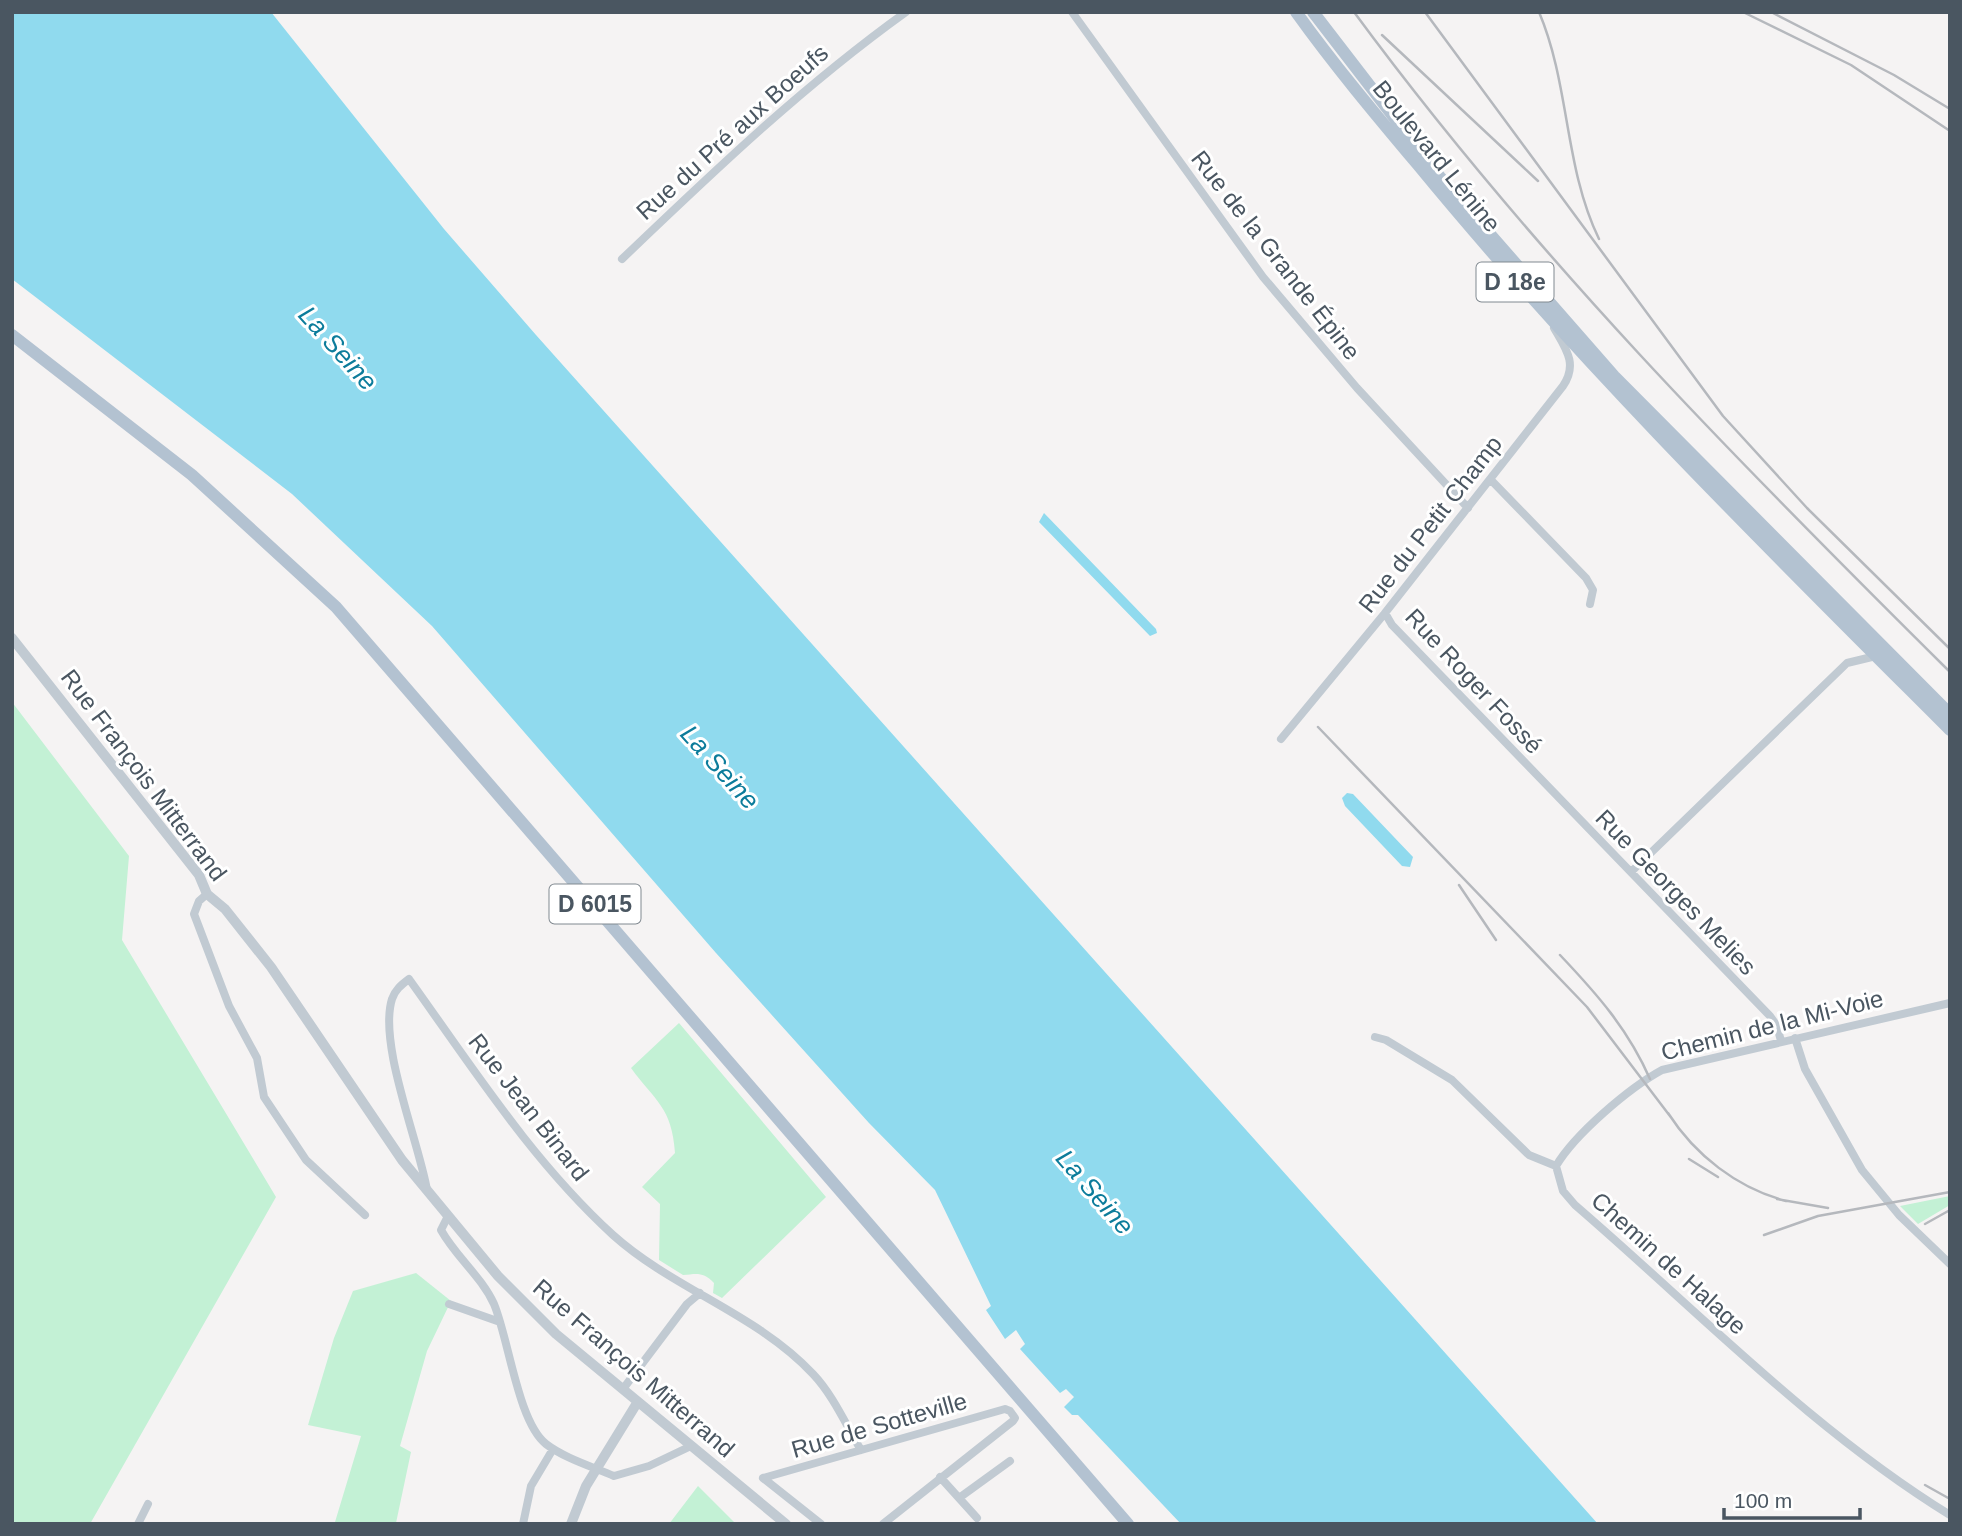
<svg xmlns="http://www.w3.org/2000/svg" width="1962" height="1536" font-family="Arial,sans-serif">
<rect width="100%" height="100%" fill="#f5f3f3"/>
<path fill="#c3f1d5" d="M 12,702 L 129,856 L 122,940 L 276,1197 L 90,1524 L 12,1524 Z
M 679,1023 L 826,1197 L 722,1298 L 713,1293 L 714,1283 C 703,1271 696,1274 683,1275 L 659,1260 L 660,1204 L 642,1187 L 675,1153 C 672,1107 655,1101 631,1068 Z
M 1950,1196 L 1950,1205 L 1918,1224 L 1900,1206 Z
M 416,1273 L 451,1301 L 427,1351 L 400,1446 L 411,1452 L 396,1523 L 341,1524 L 335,1522 L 361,1436 L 308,1425 L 334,1338 L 353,1291 Z
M 698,1486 L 736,1524 L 669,1524 Z"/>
<path fill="#90daee" d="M 12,12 L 271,12 L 444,229 L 536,335 L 1598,1524 L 1181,1524 L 1078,1415 L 1072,1415 L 1064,1407 L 1074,1397 L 1066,1389 L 1060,1393 L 1020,1349 L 1025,1344 L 1016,1330 L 1005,1339 L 986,1310 L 991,1306 L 935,1190 L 869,1123 L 716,953 L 432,626 L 292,494 L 12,279 Z
M 1044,513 L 1156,629 L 1157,633 L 1150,636 L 1039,522 Z
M 1347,793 L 1353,794 L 1413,857 L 1410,867 L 1402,866 L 1345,806 L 1342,798 Z"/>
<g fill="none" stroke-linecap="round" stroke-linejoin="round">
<path stroke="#c1cad2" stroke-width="8" d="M 1072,12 L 1263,277 L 1357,388 L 1468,508
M 622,259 C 713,172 803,86 906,12
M 1490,479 L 1586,578 L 1593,590 L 1590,604
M 1385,613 L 1392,625 L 1770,1016 L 1777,1026 L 1781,1041
M 1281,739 L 1385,613 L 1563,386 C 1578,364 1566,349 1554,328
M 1631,872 L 1847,663 L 1876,656
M 207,894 L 199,901 L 194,914 L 229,1006 L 257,1058 L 264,1097 L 306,1160 L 365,1215
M 1375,1037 L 1386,1040 L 1452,1080 L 1529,1155 L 1556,1166
M 1795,1038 L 1805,1069 L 1862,1170 L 1899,1215 L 1950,1264
M 1556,1166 L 1563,1191 L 1575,1205 C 1697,1310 1812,1430 1950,1515
M 1556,1166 C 1575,1134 1629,1088 1662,1070 L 1950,1003
M 427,1190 C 419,1142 378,1044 392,999 C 395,990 401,985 409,979 C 473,1068 532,1161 613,1235 C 673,1289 757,1314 813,1374 C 833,1395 846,1425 861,1450
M 447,1218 L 441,1230 C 456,1257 481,1276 494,1304 C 509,1340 518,1422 546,1444 C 564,1458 593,1467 614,1476 L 649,1466 L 691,1446
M 449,1304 L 500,1322
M 623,1389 L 687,1304 L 700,1293
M 940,1477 L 977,1518
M 763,1478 L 1005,1409 L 1010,1411 L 1015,1418 L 1013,1421 L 883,1524
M 763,1478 L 821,1524
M 959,1498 L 1010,1461
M 138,1524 L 148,1504
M 523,1524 L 531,1486 L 553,1449"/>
<path stroke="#c1cad2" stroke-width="10" d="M 12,638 L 199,875 L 207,894 L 225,909 L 271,967 L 402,1160 L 498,1276 L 556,1334 L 786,1524
M 571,1524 L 586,1486 L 637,1403"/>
<path stroke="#b3c2d1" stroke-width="12" d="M 1296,12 C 1334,65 1376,115 1418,165 C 1583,366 1766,546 1950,730
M 1313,12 L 1440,177 L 1614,376 L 1950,714
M 12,335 L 192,475 L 336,607 L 1128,1524"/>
<path stroke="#b5b8bd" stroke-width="2.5" d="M 1354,12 C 1533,255 1737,461 1950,672
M 1425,12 L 1723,416 L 1807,508 L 1950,649
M 1539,12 C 1570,85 1564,167 1599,239
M 1743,12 L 1851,65 L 1950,131
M 1771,12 L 1894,75 L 1950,109
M 1382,35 L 1538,181
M 1318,727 L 1587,1007 L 1673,1120
M 1459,885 L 1496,940
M 1560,955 C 1597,994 1628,1029 1650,1079
M 1668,1113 C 1695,1155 1737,1188 1786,1201
M 1689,1159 L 1718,1177
M 1777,1199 L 1828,1208
M 1925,1224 L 1950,1210
M 1764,1235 L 1818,1216 L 1950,1192
M 1925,1485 L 1950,1499"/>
</g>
<g text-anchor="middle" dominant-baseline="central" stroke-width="6" stroke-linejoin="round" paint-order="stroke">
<g fill="#fff" stroke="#808990" stroke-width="2">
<rect x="1476.5" y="262.5" width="77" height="39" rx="5"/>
<rect x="549.5" y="884.5" width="91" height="39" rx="5"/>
</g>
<g font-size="23" font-weight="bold" fill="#4a5661">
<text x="1515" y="282">D 18e</text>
<text x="595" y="904">D 6015</text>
</g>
<g font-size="24" fill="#4a5661" stroke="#fff">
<text transform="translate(732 132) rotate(-42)">Rue du Pré aux Boeufs</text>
<text transform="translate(1437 156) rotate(51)">Boulevard Lénine</text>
<text transform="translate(1276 255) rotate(52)">Rue de la Grande Épine</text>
<text transform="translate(1430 524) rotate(-52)">Rue du Petit Champ</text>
<text transform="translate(1474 681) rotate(47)">Rue Roger Fossé</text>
<text transform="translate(144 775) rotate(53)">Rue François Mitterrand</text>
<text transform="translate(1676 892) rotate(46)">Rue Georges Melies</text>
<text transform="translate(1772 1025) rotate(-14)">Chemin de la Mi-Voie</text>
<text transform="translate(529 1107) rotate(52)">Rue Jean Binard</text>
<text transform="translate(1669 1263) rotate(42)">Chemin de Halage</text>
<text transform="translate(634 1368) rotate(41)">Rue François Mitterrand</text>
<text transform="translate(879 1425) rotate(-16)">Rue de Sotteville</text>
</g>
<g font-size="26" font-style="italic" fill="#0c7c9b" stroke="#fff">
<text transform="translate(338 348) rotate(48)">La Seine</text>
<text transform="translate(720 767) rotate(48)">La Seine</text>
<text transform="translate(1095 1192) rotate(49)">La Seine</text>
</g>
</g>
<rect width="1962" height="1536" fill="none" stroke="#4a5661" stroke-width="28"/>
<path d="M1724 1508v10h136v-10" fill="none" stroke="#4a5661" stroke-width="3.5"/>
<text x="1734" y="1508" font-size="21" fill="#4a5661" stroke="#ffffff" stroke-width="5" paint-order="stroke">100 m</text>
</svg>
